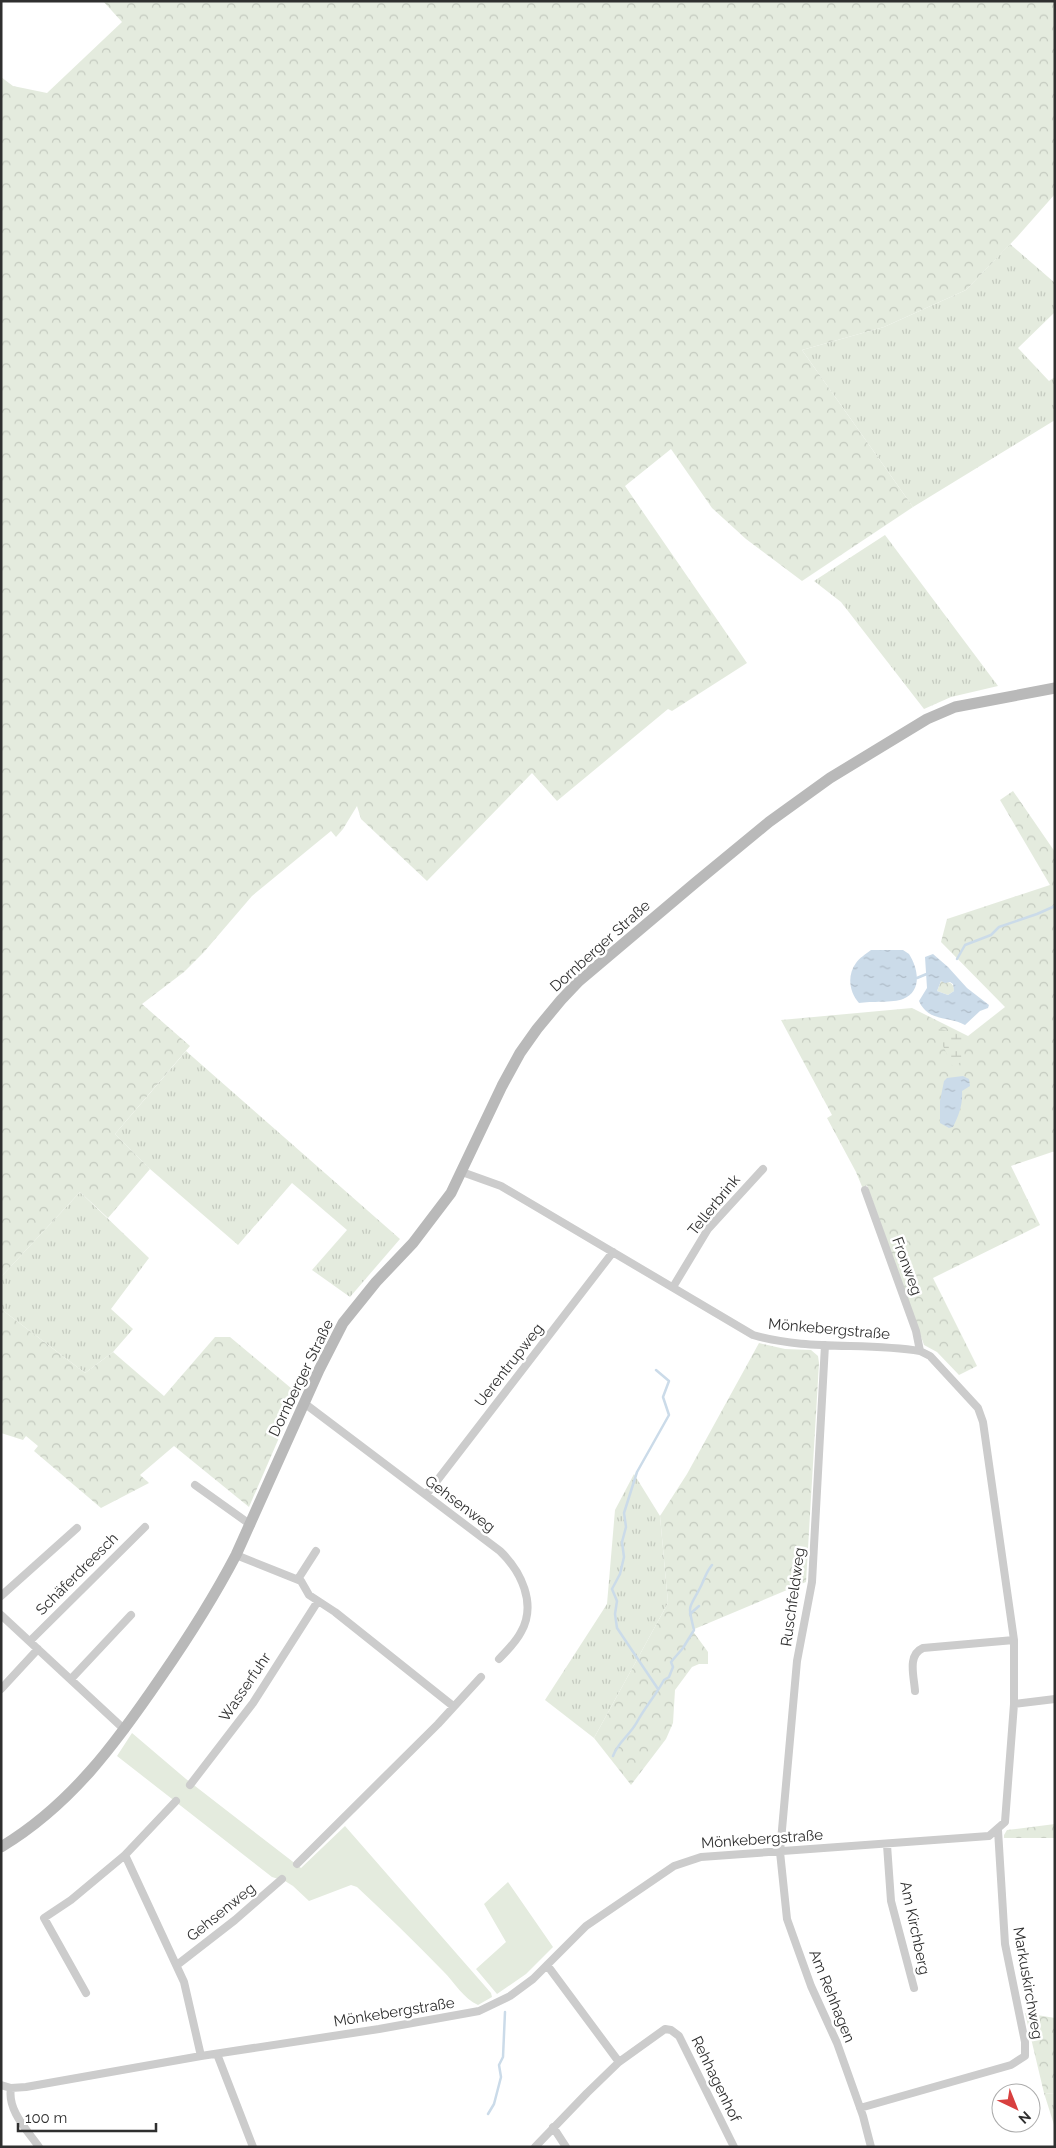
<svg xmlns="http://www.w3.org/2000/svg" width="1056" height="2148" font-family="Raleway,sans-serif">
<defs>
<pattern id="grass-tufts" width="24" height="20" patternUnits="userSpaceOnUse" patternTransform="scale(1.25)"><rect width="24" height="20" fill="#e4ebde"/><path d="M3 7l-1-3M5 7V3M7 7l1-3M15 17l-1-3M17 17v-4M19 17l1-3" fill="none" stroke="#c4cabf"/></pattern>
<pattern id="forest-crowns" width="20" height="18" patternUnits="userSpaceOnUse" patternTransform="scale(1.25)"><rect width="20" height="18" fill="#e4ebde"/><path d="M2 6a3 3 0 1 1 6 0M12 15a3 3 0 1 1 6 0" fill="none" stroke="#c4cabf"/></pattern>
<pattern id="wetland-marsh" width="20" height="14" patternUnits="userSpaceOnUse" patternTransform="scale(1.25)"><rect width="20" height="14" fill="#e4ebde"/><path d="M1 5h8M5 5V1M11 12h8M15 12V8" fill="none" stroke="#c4cabf"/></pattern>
<pattern id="water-ripples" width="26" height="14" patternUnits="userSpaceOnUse" patternTransform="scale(1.25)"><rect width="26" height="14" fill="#cbdbe9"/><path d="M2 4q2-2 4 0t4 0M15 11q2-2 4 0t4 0" fill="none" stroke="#afbcc8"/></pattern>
</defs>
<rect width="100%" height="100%" fill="#fff"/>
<path fill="url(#grass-tufts)" d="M 1010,244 L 1055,283 L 1055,312 L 1018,348 L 1049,381 L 1055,377 L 1055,420 L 913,507 L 802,350 L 884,327 L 966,290 Z
M 885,535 L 998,686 L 951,697 L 924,709 L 841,602 L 814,581 Z
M 186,1051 L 400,1239 L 350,1297 L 312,1270 L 347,1230 L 292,1183 L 238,1245 L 150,1169 L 115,1134 Z
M 80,1192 L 149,1258 L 111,1309 L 133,1329 L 113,1352 L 85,1373 L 1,1309 L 1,1277 Z
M 634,1474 L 660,1516 L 668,1603 L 594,1738 L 545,1700 L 607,1604 L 615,1510 Z
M 1044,2093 L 1055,2094 L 1055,2128 Z"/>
<path fill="url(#forest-crowns)" d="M 103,1 L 1055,1 L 1055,194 L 1017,237 L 966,290 L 884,327 L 802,350 L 913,507 L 802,581 L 746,539 L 712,508 L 671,449 L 625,486 L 747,663 L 672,711 L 668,709 L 557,801 L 532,773 L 427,881 L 361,819 L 357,806 L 343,829 L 336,837 L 331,831 L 252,896 L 204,952 L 184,972 L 142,1004 L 190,1046 L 115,1134 L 150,1169 L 108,1218 L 80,1192 L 1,1277 L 1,77 L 13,86 L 47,93 L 122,22 Z
M 1013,791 L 1055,852 L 1055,1151 L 1011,1166 L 1040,1225 L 933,1278 L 977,1366 L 959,1375 L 937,1352 L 924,1345 L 867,1185 L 863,1189 L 856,1172 L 827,1118 L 832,1115 L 781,1020 L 912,1008 L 968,1036 L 1005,1007 L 941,942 L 947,919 L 1050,885 L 1000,800 Z
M 941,981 C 949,982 954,982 954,991 L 948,995 L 937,991 Z
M 1,1309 L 85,1373 L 113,1352 L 164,1396 L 215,1337 L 230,1337 L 298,1394 L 249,1507 L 174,1446 L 140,1475 L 149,1483 L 101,1508 L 34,1451 L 38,1446 L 26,1436 L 23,1440 L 1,1433 Z
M 759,1343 L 785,1349 L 811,1350 L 818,1356 L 819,1363 L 806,1582 L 692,1630 L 708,1652 L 708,1664 L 699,1664 L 692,1667 L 675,1690 L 673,1723 L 666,1739 L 631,1785 L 594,1738 L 668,1603 L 660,1516 L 687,1474 Z
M 1055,1824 L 1055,1838 L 1004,1838 L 1004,1835 L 1007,1830 Z
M 1025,2013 L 1055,2018 L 1055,2094 L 1044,2093 Z"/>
<path fill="url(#wetland-marsh)" d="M 934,1027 L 964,1036 L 961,1062 L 953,1067 Z"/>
<path fill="#e4ebde" d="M 132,1733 L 186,1779 L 301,1868 L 345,1826 L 491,1993 L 492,1997 L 478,2005 C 464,1999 454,1982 443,1971 C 415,1942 386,1914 357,1887 L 351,1885 L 309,1901 L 293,1886 L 285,1881 L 272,1877 L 117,1756 Z
M 508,1882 L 553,1947 L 526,1974 L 497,1994 L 476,1969 L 506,1942 L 484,1904 Z"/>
<path fill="url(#water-ripples)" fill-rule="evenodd" d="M 871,950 L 903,950 L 909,954 C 918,968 923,991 903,999 C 893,1003 871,1001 859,1003 C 849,992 847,975 856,963 C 859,958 866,954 871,950 Z
M 933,954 L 948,967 L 967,988 L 989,1005 L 988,1008 L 980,1011 L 965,1025 C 949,1016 928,1022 919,1001 L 927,988 L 925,957 ZM 941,981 L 945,983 L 950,982 L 953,984 L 954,991 L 948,995 L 937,991 Z
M 963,1076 L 969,1079 L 970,1086 L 962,1091 C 963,1104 959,1115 953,1127 L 949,1128 L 940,1123 L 940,1101 L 944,1081 L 947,1078 Z"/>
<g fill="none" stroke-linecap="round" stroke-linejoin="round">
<path stroke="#cbdbe9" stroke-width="2.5" d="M 957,959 L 965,945 L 991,935 L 999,927 L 1037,914 L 1055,906
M 917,978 L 929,973
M 656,1370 L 669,1381 L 663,1397 L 669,1415 L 637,1472 L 624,1513 L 626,1527 L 622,1542 L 624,1557 L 620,1574 L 612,1589 L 617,1601 L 615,1614 L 617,1628 L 658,1689
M 690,1614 L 699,1606
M 613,1756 C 618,1742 630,1735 637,1722 C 645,1707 656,1695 664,1680 L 669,1677 L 673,1667 L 671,1662 L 683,1648 L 694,1630 C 687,1602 689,1610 701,1586 C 705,1578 706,1572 712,1565
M 488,2114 L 494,2104 L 501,2077 L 499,2065 L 503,2057 L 505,2012"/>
<path stroke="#ccc" stroke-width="8" d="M 865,1190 L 916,1331 L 920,1351
M 673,1287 L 708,1229 L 763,1169
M 825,1345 L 812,1582 L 797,1661 L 780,1852 L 787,1919 L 811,1986 L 837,2043 L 863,2116 L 871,2147
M 304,1403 L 500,1551 C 521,1571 537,1604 521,1632 C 516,1642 507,1651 499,1659
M 195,1485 L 251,1525
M 426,1495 L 613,1252
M 236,1555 L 301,1581 L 309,1595 L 335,1612 L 453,1706
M 298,1579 L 316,1551
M 1,1596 L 77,1528
M 1,1615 L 125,1730
M 30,1641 L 145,1527
M 71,1679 L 131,1615
M 1,1689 L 38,1649
M 915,1691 C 914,1676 907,1655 923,1648 L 1014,1640
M 1014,1704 L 1055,1699
M 190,1785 L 253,1703 L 318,1601
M 887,1845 L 891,1901 L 914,1988
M 125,1855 L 184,1982 L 201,2056
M 297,1864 L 438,1724 L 481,1677
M 177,1965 L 235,1920 L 282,1879
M 547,1965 L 619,2062
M 86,1993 L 44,1918 L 71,1900 L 125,1855 L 176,1801
M 217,2054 L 253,2147
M 1,2085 L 11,2088 L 26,2087 L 201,2056 L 379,2029 L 479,2011 L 510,1996 L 533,1979 L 586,1926 L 674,1866 L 701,1857 L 989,1836 L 1005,1822 L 1014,1704 L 1014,1640 L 983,1422 L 978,1408 L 930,1356 L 920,1351 C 866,1342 807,1351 753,1335 L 501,1186 L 462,1172
M 11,2088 C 7,2110 27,2130 39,2147
M 860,2108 L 1011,2065 L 1025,2056 L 1025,2042 L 1005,1944 L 998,1830
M 553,2127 L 566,2147
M 535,2147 L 587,2093 L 619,2062 L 665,2029 L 671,2030 L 679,2036 L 734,2147"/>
<path stroke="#b9b9b9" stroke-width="11" d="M 1,1847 C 71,1805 116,1743 161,1677 C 188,1638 214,1597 236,1555 L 319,1370 L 343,1323 L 376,1282 L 413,1243 L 451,1193 L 502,1086 L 520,1053 L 537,1029 L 561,1000 L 579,981 L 695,883 L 769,822 L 830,778 L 927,719 L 955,707 L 1055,688"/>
</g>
<g text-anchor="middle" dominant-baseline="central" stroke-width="5" stroke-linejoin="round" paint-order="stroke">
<g font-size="15" fill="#2f2f2f" stroke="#fff">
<text transform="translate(600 946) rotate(-42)">Dornberger Straße</text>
<text transform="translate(714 1205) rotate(-51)">Tellerbrink</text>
<text transform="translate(907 1266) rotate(70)">Fronweg</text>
<text transform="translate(829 1329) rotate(5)">Mönkebergstraße</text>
<text transform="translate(509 1365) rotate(-52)">Uerentrupweg</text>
<text transform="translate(301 1378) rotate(-64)">Dornberger Straße</text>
<text transform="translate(460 1504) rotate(37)">Gehsenweg</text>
<text transform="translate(77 1574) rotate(-45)">Schäferdreesch</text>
<text transform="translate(793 1597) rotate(-82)">Ruschfeldweg</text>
<text transform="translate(245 1687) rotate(-56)">Wasserfuhr</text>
<text transform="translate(762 1839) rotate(-4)">Mönkebergstraße</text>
<text transform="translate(221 1912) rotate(-39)">Gehsenweg</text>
<text transform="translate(915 1928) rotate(78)">Am Kirchberg</text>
<text transform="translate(1028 1983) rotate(80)">Markuskirchweg</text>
<text transform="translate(832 1996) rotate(68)">Am Rehhagen</text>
<text transform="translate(394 2012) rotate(-9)">Mönkebergstraße</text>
<text transform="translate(716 2079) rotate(64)">Rehhagenhof</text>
</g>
</g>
<rect width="1056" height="2148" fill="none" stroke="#2f2f2f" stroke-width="5"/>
<g transform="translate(1016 2108) rotate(137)"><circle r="24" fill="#ffffff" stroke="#acacac"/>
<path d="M0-4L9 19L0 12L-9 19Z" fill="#d8403f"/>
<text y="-8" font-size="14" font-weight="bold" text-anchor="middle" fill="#2f2f2f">N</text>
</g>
<path d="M18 2123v8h138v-8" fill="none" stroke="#2f2f2f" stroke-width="2.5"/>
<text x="25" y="2123" font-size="15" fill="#2f2f2f" stroke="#ffffff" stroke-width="4" paint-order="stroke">100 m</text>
</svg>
